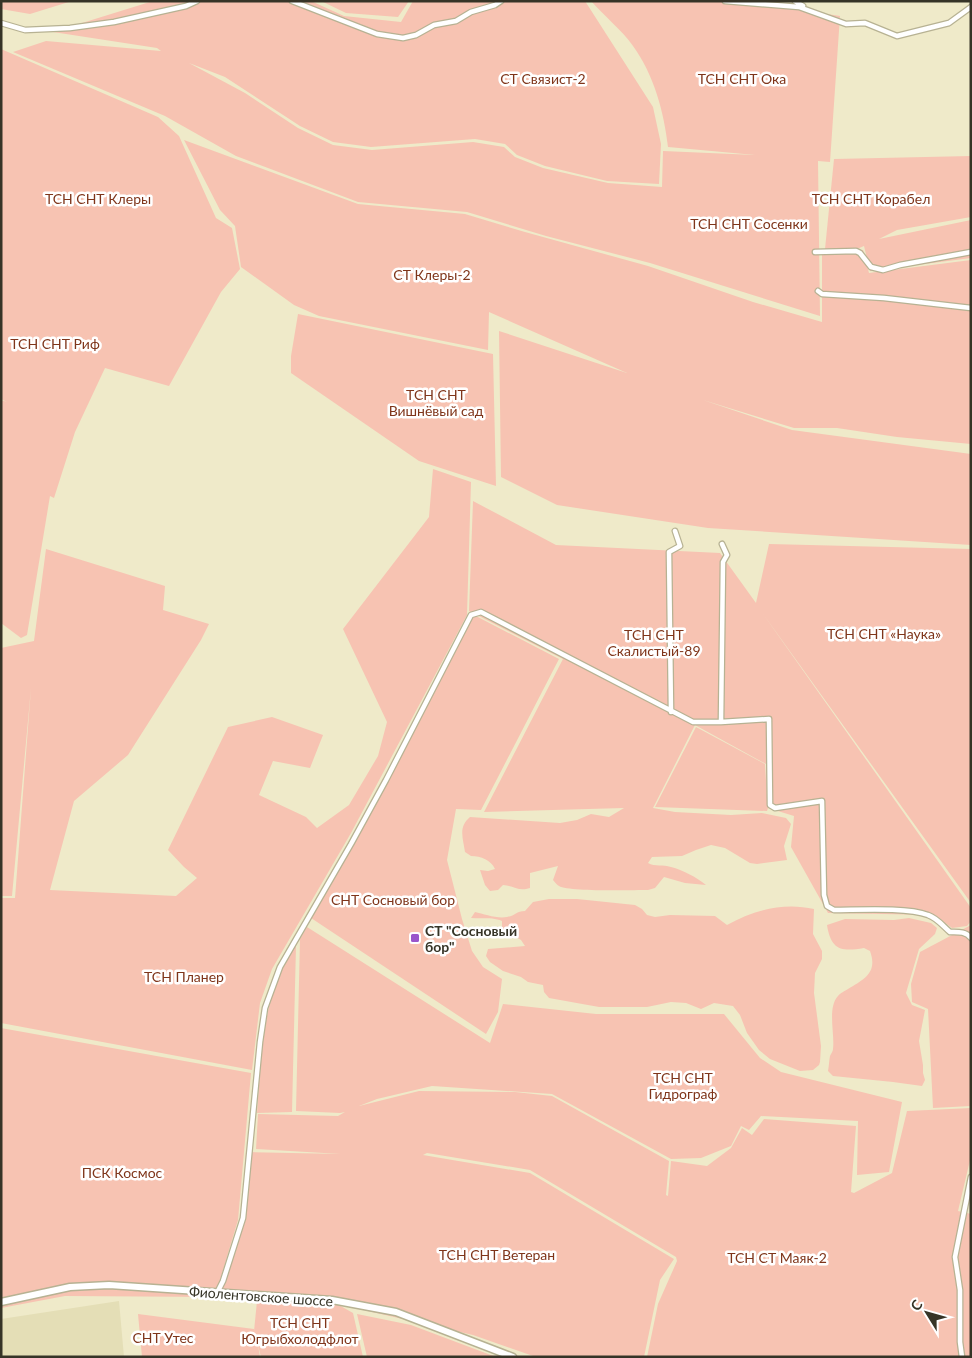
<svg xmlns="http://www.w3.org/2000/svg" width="972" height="1358" font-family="Lato,sans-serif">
<rect width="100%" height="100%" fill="#efeac9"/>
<path fill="#e4deb6" d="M 119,1301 L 124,1357 L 1,1357 L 1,1319 Z"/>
<path fill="#f7c3b2" d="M 1,1 L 72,1 L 30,14 L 1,9 Z
M 153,1 L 311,1 L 344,16 L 401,22 L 413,1 L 585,1 L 653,107 L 661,144 L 659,184 L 607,181 L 545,166 L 517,155 L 505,144 L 475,139 L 371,147 L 333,142 L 300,126 L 225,77 L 189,63 L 245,93 L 298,128 L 333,145 L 372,150 L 473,142 L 504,147 L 515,157 L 543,168 L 608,183 L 662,187 L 663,151 L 755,155 L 668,147 C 664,112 654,75 633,46 C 622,30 604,16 591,1 L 743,1 L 840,16 L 830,162 L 818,161 L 820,316 L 650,263 L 546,236 L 467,212 L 358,202 L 236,156 L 165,116 L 13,52 L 46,41 L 161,51 L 157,48 L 53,32 Z
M 321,1 L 409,1 L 398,17 L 346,13 Z
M 1,49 L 158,117 L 179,136 L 216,218 L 232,228 L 240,269 L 221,292 L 169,386 L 105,368 L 75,432 L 54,498 L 50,496 L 27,635 L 21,638 L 1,623 L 1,400 L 7,402 L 1,399 Z
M 184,140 L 358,204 L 465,214 L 525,232 L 648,266 L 753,302 L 822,322 L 822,255 L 863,250 L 869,273 L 971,260 L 971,444 L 897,437 L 837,428 L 794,428 L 703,400 L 792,430 L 971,454 L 971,545 L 708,528 L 557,505 L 501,477 L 499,331 L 627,373 L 489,312 L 488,350 L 319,316 L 294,305 L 241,267 L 235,226 L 220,210 Z
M 971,156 L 971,217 L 897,230 L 879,239 L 971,220 L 971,258 L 870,271 L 864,246 L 857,249 L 825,249 L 834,159 Z
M 298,314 L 493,354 L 496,486 L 419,461 L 291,373 L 291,356 Z
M 433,469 L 471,482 L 467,615 L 351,833 L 272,969 L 260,1003 L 252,1070 L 1,1023 L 1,898 L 15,898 L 31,688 L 12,896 L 1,896 L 1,648 L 34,641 L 46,549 L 165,586 L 163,610 L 209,624 L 201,640 L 128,755 L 74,801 L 50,890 L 176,896 L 197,878 L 184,867 L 168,850 L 228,727 L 272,717 L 323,735 L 310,768 L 273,761 L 259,795 L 306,817 L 317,828 L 349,805 L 378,756 L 387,722 L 343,629 L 429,517 Z
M 473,501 L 556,545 L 720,553 L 756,603 L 769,544 L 971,549 L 971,903 L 761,611 L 971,908 L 971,921 L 967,926 L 952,928 L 935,915 L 828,913 L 791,847 L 794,816 L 768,808 L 767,811 L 655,807 L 696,727 L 765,764 L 767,798 L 766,764 L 695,725 L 653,808 L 675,812 L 731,815 L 762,813 L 786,818 L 791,824 L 784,846 L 787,860 L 757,864 L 750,863 L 725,848 L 711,845 L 696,850 L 682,856 L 652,857 L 648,863 C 655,867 663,864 671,867 C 683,870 696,877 706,885 L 685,883 L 664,877 L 655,888 L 648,890 C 633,890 569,892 559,886 C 557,885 555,882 553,880 L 558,866 L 530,873 L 530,888 C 519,892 514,886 503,885 L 498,890 L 490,891 L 485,885 L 480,870 L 488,871 L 495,869 C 491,860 481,856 471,856 L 465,852 C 463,838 458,827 470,817 L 560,823 L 577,820 L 591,814 L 609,817 L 624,808 L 484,812 L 563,659 L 469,611 Z
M 474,615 L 559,659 L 481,810 L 456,809 L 447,860 L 462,919 L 472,951 L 483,967 L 502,979 L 498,1012 L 486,1034 L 311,918 L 384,790 Z
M 549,899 L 577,899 L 635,905 L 642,909 L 647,915 L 655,917 L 670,915 L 715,916 L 727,925 C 753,910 784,902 814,909 L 813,934 L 822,951 L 822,959 L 815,973 L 814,993 L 821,1046 L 820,1062 L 819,1065 L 813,1070 L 800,1071 L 770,1059 L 759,1050 L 747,1033 L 740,1015 L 733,1006 L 714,1003 L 701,1009 L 686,1003 L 671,1002 L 647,1007 L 599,1007 L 549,998 L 544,992 L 543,985 L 528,982 L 521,977 L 503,971 L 490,962 L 486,956 L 488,949 L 525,946 L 521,940 L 502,929 L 502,921 C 493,917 481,919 471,918 L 475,912 C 484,914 497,919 507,917 C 515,916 516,911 525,911 L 533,902 Z
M 909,918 L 931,923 L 937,928 L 935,934 L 919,949 L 906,993 L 912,1005 L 925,1010 L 919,1041 L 923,1065 L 923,1073 L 925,1080 L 922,1086 L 893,1082 L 833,1076 L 828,1071 C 829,1066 829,1061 830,1056 C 831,1054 833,1051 833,1049 C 835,1034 827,1008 838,996 C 840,993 845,991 848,989 C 864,979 878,973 870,951 L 864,948 C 841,952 831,950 827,925 L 845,919 L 894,920 Z
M 971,925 L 971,1106 L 933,1108 L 928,1009 L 912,1002 L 911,984 L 920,952 Z
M 307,927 L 490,1043 L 503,1004 L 596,1014 L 724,1014 L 760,1058 L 781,1072 L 902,1102 L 889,1172 L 857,1175 L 858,1121 L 761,1116 L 749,1130 L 741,1126 L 731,1146 L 701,1158 L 671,1159 L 552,1094 L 432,1086 L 377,1099 L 359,1106 L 419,1091 L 515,1092 L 552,1096 L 669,1161 L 666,1195 L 668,1196 L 671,1161 L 707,1166 L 731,1148 L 742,1128 L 752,1135 L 764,1119 L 856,1126 L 851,1192 L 854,1193 L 892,1173 L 907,1111 L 971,1108 L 971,1156 L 958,1211 L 971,1214 L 971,1357 L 647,1357 L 658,1304 L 677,1261 L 676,1257 L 530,1170 L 427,1153 L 423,1155 L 530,1173 L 674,1259 L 660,1280 L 644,1357 L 536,1357 L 473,1335 L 337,1304 L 353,1313 L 363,1357 L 261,1357 L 258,1345 L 260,1357 L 142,1357 L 138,1314 L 254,1329 L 254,1331 L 257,1301 L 322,1302 L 217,1296 L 241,1218 L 246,1152 L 341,1154 L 256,1149 L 258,1114 L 338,1116 L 345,1112 L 340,1113 L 296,1111 L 300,939 Z
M 296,946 L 292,1112 L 257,1113 C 261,1063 261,1011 284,966 C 288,959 291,951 296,946 Z
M 1,1028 L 251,1073 L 238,1220 L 215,1297 L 65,1296 L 1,1308 Z
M 357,1314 L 411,1325 L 496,1357 L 367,1357 Z"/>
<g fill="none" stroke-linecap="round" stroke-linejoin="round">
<g stroke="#b7b293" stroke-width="7">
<path id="minor" d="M 292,1 L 377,34 L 403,38 L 416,35 L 434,25 L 456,21 L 471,12 L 495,5 L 501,1
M 725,1 L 799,7 L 846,24 L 865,23 L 897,36 L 949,23 L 971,7
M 795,1 L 803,6
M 1,23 L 25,30 L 70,28 L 114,22 L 186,6 L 197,1
M 815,252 L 856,251 L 860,253 L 871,267 L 883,270 L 900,265 L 971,252
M 818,291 L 822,294 L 884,298 L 971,308
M 671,712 L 669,552 L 680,546 L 675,531
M 721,722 L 723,562 L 727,555 L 722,544
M 217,1293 L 223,1281 L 243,1218 L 260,1042 L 265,1008 L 280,967 L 351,844 L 386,780 L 471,615 L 481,612 L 693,722 L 721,722 L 769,719 L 770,805 L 775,808 L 822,801 L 824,895 L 827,906 L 834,910 C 858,910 907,907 928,915 C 937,918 943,926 950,932 C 957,932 966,931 971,938
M 962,1357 L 960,1342 L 960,1290 L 955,1257 L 971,1177"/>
</g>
<g stroke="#b7b293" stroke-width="9">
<path id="secondary" d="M 1,1302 L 70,1287 L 109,1285 L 332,1300 L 396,1312 L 513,1357"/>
</g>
<use href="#minor" stroke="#fff" stroke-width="4.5"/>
<use href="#secondary" stroke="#fff" stroke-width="6"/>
</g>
<rect fill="#9a56cb" stroke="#fff" stroke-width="2" x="410" y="933" width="10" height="10" rx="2.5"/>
<g text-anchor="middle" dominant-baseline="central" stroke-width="5" stroke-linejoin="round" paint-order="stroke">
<g font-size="14" fill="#7f351a" stroke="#fff">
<text x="543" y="78">СТ Связист-2</text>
<text x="742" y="78">ТСН СНТ Ока</text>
<text x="98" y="198">ТСН СНТ Клеры</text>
<text x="871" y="198">ТСН СНТ Корабел</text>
<text x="749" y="223">ТСН СНТ Сосенки</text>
<text x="432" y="274">СТ Клеры-2</text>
<text x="55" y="343">ТСН СНТ Риф</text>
<text x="436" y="394">ТСН СНТ<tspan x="436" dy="16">Вишнёвый сад</tspan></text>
<text x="884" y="633">ТСН СНТ «Наука»</text>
<text x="654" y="634">ТСН СНТ<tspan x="654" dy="16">Скалистый-89</tspan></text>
<text x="393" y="899">СНТ Сосновый бор</text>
<text x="184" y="976">ТСН Планер</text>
<text x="683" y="1077">ТСН СНТ<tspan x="683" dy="16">Гидрограф</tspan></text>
<text x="122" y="1172">ПСК Космос</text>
<text x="497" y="1254">ТСН СНТ Ветеран</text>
<text x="777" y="1257">ТСН СТ Маяк-2</text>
<text x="300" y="1322">ТСН СНТ<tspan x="300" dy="16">Югрыбхолодфлот</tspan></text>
<text x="163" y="1337">СНТ Утес</text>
</g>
<g font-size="14" font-weight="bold" fill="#363427" stroke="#fff" text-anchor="start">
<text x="425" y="930">СТ "Сосновый<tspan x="425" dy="16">бор"</tspan></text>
</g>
<g font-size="14" fill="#363427" stroke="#fff">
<text transform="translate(261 1296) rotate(4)">Фиолентовское шоссе</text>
</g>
</g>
<rect width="972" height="1358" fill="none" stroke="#363427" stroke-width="5"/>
<g transform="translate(927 1313) rotate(307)" stroke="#ffffff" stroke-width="4" paint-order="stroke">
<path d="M0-4L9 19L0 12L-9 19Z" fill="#363427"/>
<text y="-8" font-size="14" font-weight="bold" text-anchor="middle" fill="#363427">С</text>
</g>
</svg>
